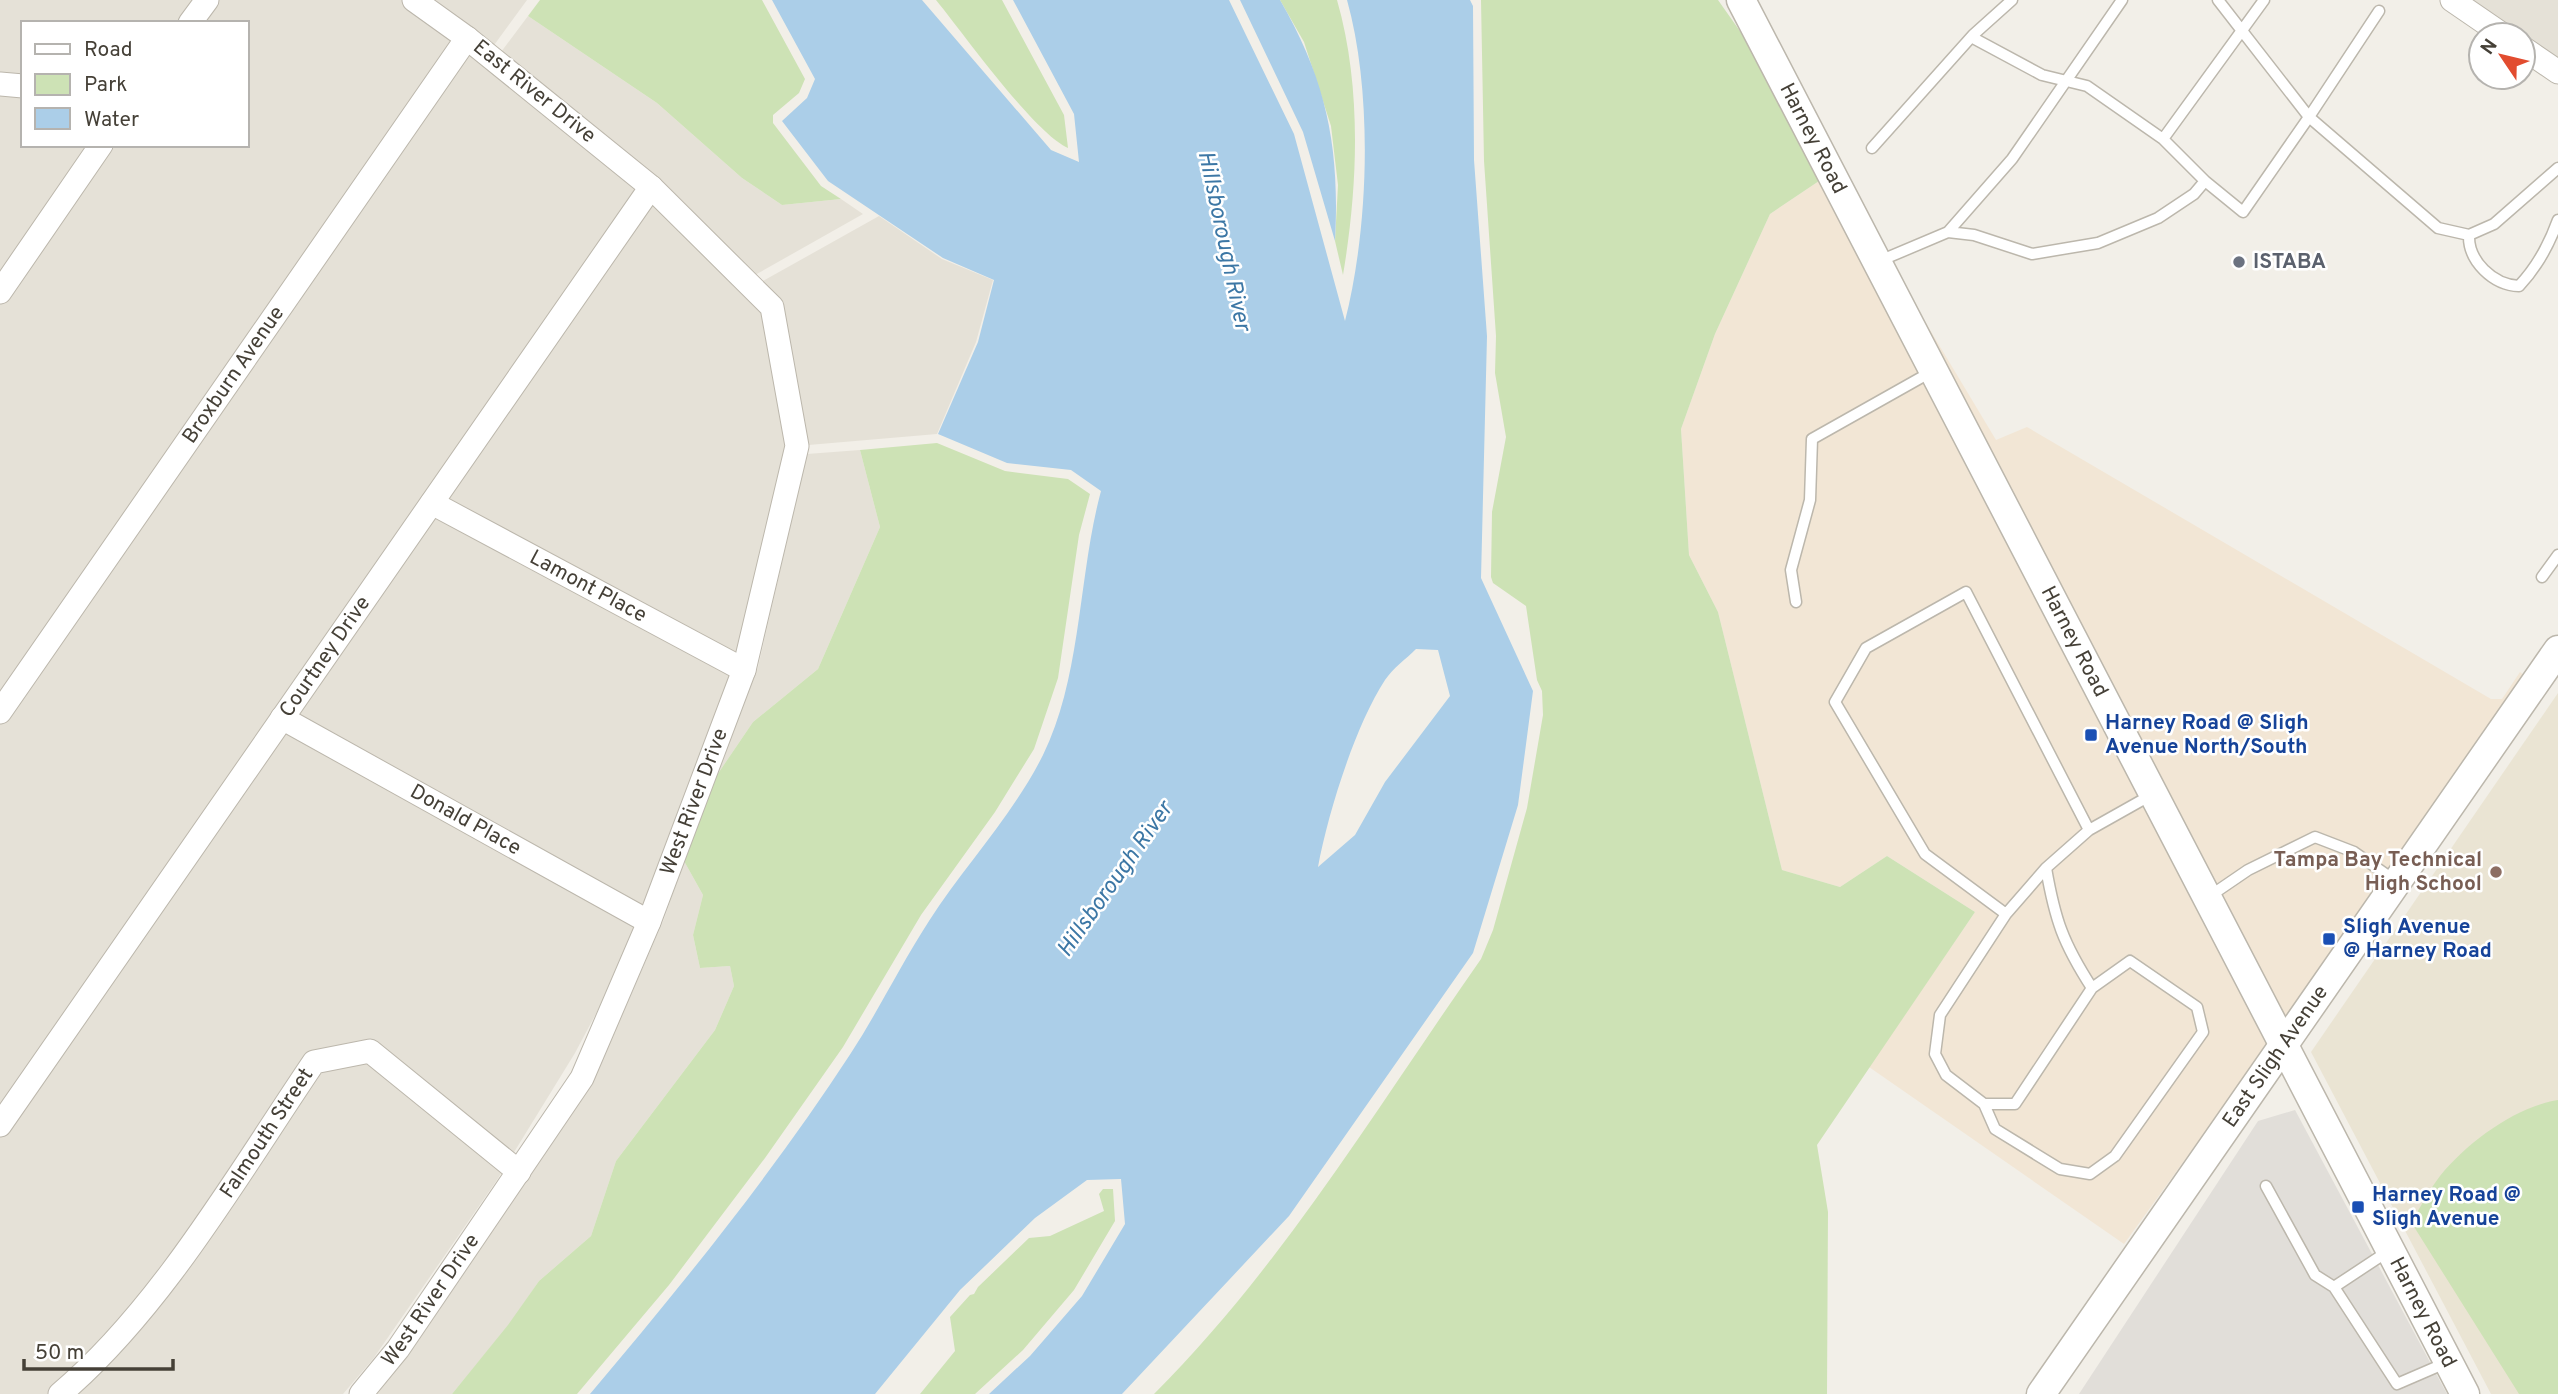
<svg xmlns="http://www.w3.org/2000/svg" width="2558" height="1394" font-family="Overpass,sans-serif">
<rect width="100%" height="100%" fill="#f2efe8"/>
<path fill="#e5e1d7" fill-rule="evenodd" d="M 0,0 L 527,0 L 481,63 L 670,212 L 747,290 L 879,216 L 942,259 L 993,280 L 976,342 L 937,434 L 785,447 L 732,683 L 634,942 L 575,1053 L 497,1180 L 373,1359 L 343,1394 L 0,1394 ZM 23,23 L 247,23 L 247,145 L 23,145 Z
M 2470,0 L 2558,0 L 2558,60 L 2523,35 Z
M 528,16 L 657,103 L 742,178 L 782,205 L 841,199 L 863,214 L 755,275 L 666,185 L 501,52 Z
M 860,450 L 880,527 L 818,669 L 753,722 L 717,775 L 758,667 L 807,454 Z
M 684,861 L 703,895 L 693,935 L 700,968 L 730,966 L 734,986 L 715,1030 L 616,1161 L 591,1236 L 539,1281 L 509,1325 L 452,1394 L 376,1394 L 408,1356 L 592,1084 L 664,919 Z"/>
<path fill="#f2e6d5" d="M 1822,179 L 2270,1042 L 2124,1244 L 1869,1067 L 1975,912 L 1887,856 L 1840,887 L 1782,870 L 1718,612 L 1689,555 L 1681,429 L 1715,334 L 1770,214 Z
M 1891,265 L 1996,440 L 2027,427 L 2491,699 L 2502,699 L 2520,672 L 2524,675 L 2284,1022 Z"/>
<path fill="#e1ded9" d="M 2295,1110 L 2447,1394 L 2079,1394 L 2258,1121 Z"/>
<path fill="#eae4d3" d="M 2558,693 L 2558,1394 L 2491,1394 L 2311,1052 Z"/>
<path fill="#cde2b5" d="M 540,0 L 762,0 L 805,79 L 799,93 L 773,115 L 773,123 L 821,186 L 841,199 L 782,205 L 742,178 L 657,103 L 528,16 Z
M 936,0 L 1002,0 L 1064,115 L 1068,148 C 1034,133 963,33 936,0 Z
M 1280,0 L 1337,0 C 1362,87 1358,186 1343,275 L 1335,241 L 1338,185 L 1331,126 L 1304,42 Z
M 1481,0 L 1718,0 L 1759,58 L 1822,179 L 1770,214 L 1715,334 L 1681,429 L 1689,555 L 1718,612 L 1782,870 L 1840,887 L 1887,856 L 1975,912 L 1817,1145 L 1828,1212 L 1827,1394 L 1154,1394 C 1283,1265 1377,1107 1481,959 L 1493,930 L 1527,808 L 1543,715 L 1542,691 L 1537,680 L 1526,606 L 1493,583 L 1491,577 L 1492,512 L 1506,437 L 1495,373 L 1496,336 L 1484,161 Z
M 937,443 L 1005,471 L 1068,479 L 1090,494 L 1079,535 L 1058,678 L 1034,749 L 995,812 L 921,915 L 843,1047 L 765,1158 L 669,1285 L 577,1394 L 452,1394 L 508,1325 L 539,1281 L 591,1236 L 616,1161 L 715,1030 L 734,986 L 730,966 L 700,968 L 693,935 L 703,895 L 684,861 L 717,775 L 753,722 L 818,669 L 880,527 L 860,450 Z
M 2558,1100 L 2558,1394 L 2519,1394 L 2411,1222 C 2421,1207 2429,1190 2440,1176 C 2468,1142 2515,1107 2558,1100 Z
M 1103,1189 L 1113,1189 L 1115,1221 L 1074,1290 L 1023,1350 L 975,1394 L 920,1394 L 955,1351 L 950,1317 L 970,1295 L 974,1294 L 978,1287 L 1029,1238 L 1050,1236 L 1104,1211 L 1099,1194 Z"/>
<path fill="#abcee8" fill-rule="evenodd" d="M 772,0 L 922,0 L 1051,150 L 1079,162 L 1074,114 L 1013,0 L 1229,0 L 1294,134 L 1345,321 C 1369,227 1373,93 1347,0 L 1470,0 L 1473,6 L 1474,160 L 1487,336 L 1481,578 L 1533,691 L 1518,805 L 1473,953 L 1289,1216 L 1122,1394 L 989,1394 L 1030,1356 L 1082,1296 L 1125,1224 L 1121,1179 L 1087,1180 L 1035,1218 L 960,1290 L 875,1394 L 590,1394 C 682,1285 773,1173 851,1053 C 879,1010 901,964 929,921 C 965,865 1013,815 1043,755 C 1082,676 1078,576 1101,491 L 1071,470 L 1007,463 L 938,434 L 978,342 L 994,280 L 943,258 L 828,181 L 782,121 L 807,98 L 815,79 ZM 1416,649 L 1438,650 L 1450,696 L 1385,782 L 1355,835 L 1318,867 C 1328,813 1355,726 1385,680 C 1393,668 1406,659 1416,649 Z
M 1240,0 L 1280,0 C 1327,81 1340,148 1335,241 L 1303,132 Z"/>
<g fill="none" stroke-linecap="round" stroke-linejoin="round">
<g stroke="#bcb7ac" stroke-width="13">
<path id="service" d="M 2379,11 L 2309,117 L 2438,228 L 2469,235 L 2494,224 L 2558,168
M 1973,35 L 2012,0
M 1872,148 L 1973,35 L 1975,39 L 2042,75 L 2087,86 L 2163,139 L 2264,0
M 2205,181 L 2243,212 L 2309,117 L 2218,0
M 1948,232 L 2012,159 L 2122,0
M 2469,235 C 2468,261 2493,285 2519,286 C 2537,267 2549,245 2558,220
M 1877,262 L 1948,232 L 1974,235 L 2032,254 L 2098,243 L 2158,218 L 2194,194 L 2205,181 L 2163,139
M 2542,577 L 2558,555
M 1796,602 L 1791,570 L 1810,500 L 1812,439 L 1931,372
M 2046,868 C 2055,920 2063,943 2092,988 L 2015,1104 L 1984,1104 L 1946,1075 L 1935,1054 L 1940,1015 L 2006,914 L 2046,868 L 2089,830 L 2153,794
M 2207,898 L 2248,870 L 2315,837 L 2354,852 L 2397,882
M 2006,914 L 1925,854 L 1835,702 L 1866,648 L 1966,592 L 2089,830
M 1984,1104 L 1995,1129 L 2060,1169 L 2090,1174 L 2115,1156 L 2203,1032 L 2197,1007 L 2130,961 L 2092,988
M 2266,1186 L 2315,1275 L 2334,1287
M 2390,1250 L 2334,1287 L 2397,1384 L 2448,1362"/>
</g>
<g stroke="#bcb7ac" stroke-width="25">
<g id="minor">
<path d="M 2452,0 L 2503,35"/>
<path d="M 190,23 L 207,0"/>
<path d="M 2523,48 L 2558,72"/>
<path d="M 0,84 L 23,86"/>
<path d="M 0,292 L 101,145"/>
<path id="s1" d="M 432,503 L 744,670"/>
<path id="s2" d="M 0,712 L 467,38"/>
<path id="s3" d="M 282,718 L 649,922"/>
<path id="s4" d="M 0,1125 L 651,187"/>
<path id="s5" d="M 60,1394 C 161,1309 240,1171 314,1062 L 370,1051 L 519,1172"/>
<path id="s6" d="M 361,1394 L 398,1349 L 582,1078 L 649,922 L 744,670 L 797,446 L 772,307 L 651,187 L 467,38 L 414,0"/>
</g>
</g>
<g stroke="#bcb7ac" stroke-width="31">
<g id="tertiary">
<path id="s7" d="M 1741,0 L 2465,1394"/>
<path id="s8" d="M 2041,1394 L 2558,650"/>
</g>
</g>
<use href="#service" stroke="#fff" stroke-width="10"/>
<use href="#minor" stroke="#fff" stroke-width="23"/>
<use href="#tertiary" stroke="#fff" stroke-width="28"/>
</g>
<circle fill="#6b7280" stroke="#fff" stroke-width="2.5" cx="2239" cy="262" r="7"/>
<g fill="#1a4fb4" stroke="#fff" stroke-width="2.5">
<rect x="2084" y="728" width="14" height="14" rx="3.5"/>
<rect x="2322" y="932" width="14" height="14" rx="3.5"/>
<rect x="2351" y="1200" width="14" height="14" rx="3.5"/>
</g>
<circle fill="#8d6e63" stroke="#fff" stroke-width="2.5" cx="2496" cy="872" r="7"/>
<g text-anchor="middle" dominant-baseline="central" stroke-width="5" stroke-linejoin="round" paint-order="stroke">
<g font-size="21" fill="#454037" stroke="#fff">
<text transform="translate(534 92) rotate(39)">East River Drive</text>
<text stroke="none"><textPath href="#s7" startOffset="156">Harney Road</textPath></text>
<text stroke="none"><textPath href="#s2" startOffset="410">Broxburn Avenue</textPath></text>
<text stroke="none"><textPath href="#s1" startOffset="177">Lamont Place</textPath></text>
<text stroke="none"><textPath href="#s7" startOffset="723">Harney Road</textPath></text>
<text stroke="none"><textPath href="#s4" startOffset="570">Courtney Drive</textPath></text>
<text stroke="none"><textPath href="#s6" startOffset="684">West River Drive</textPath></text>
<text stroke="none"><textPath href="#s3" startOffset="210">Donald Place</textPath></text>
<text stroke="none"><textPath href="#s8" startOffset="411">East Sligh Avenue</textPath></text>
<text stroke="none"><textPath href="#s5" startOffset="334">Falmouth Street</textPath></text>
<text stroke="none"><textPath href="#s6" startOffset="117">West River Drive</textPath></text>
<text stroke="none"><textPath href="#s7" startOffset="1479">Harney Road</textPath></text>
</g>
<g font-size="21" font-weight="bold" fill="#5b616d" stroke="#fff" text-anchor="start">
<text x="2253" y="262">ISTABA</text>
</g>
<g font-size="21" font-weight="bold" fill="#164399" stroke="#fff" text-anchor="start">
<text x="2105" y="723">Harney Road @ Sligh<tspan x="2105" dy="24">Avenue North/South</tspan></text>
<text x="2343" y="927">Sligh Avenue<tspan x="2343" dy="24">@ Harney Road</tspan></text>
<text x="2372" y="1195">Harney Road @<tspan x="2372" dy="24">Sligh Avenue</tspan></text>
</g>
<g font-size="21" font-weight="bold" fill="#785e54" stroke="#fff" text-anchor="end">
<text x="2482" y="860">Tampa Bay Technical<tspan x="2482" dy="24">High School</tspan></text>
</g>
<g font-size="23" font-style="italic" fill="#3c77a5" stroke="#fff">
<text transform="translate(1223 241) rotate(78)">Hillsborough River</text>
<text transform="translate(1116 880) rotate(-55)">Hillsborough River</text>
</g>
</g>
<rect x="21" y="21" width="228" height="126" fill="#ffffff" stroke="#b5b3af" stroke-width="2"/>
<rect x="35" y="44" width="35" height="10" fill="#ffffff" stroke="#b5b3af" stroke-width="2"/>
<text x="84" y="56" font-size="21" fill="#454037">Road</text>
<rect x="35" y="74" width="35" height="21" fill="#cde2b5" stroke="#b5b3af" stroke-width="2"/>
<text x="84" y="91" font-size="21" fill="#454037">Park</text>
<rect x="35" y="108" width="35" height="21" fill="#abcee8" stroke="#b5b3af" stroke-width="2"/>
<text x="84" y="126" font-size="21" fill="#454037">Water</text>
<g transform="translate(2502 56) rotate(305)"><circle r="33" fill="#ffffff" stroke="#b5b3af" stroke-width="2"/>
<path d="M0-5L12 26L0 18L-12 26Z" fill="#e24c2f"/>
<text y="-10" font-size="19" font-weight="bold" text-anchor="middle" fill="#454037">N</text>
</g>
<path d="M24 1359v10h149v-10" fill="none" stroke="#454037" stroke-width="3.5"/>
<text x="35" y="1359" font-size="21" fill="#454037" stroke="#ffffff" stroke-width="5" paint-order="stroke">50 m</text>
</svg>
